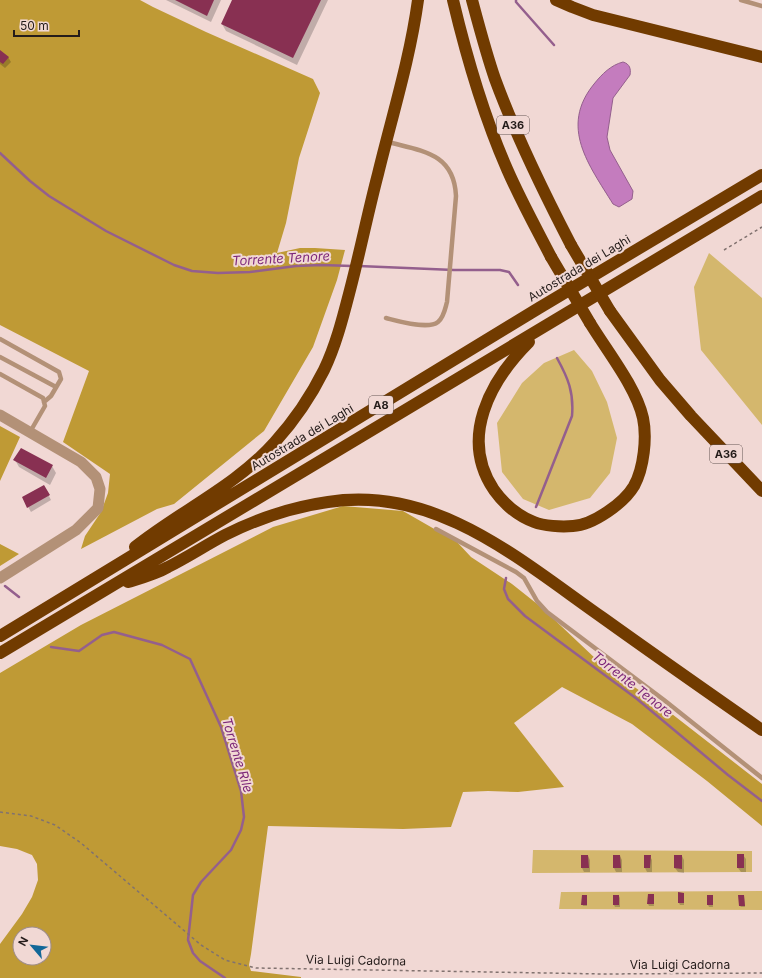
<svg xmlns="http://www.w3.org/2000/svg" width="762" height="978" font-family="Inter,sans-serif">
<rect width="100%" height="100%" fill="#f1d8d4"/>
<path fill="#d4b76d" d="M 709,253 L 762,298 L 762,425 L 701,350 L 694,287 Z
M 574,350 L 592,371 L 607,402 L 617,438 L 610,473 L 590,498 L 549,510 L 523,499 L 502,472 L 497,423 L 522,383 L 544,363 Z
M 533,850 L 752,851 L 752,872 L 532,873 Z
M 762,891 L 762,910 L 559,909 L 561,892 Z"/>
<path fill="#bf9a35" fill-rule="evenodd" d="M 0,0 L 140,0 L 153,7 L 206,32 L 313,79 L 320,93 L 299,158 L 286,223 L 277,253 L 300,248 L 315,248 L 345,250 L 337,280 L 313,347 L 264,431 L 174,504 L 157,509 L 81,549 L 85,536 L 101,512 L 108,493 L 110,474 L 63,442 L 89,371 L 0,325 Z
M 0,426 L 20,437 L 0,481 Z
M 343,506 L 403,511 L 457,542 L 471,557 L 512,584 L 541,607 L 597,660 L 672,714 L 762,784 L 762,826 L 707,781 L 632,724 L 562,687 L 514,723 L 564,787 L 518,792 L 488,791 L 463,792 L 451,827 L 403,829 L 268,826 L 251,954 L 249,965 L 251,971 L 301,977 L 301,978 L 0,978 L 0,944 L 22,914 L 32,897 L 38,880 L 37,864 L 32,855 L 17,849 L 0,846 L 0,673 L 81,625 L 273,527 ZM 20,934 L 44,934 L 44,958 L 20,958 Z
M 0,544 L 19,554 L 0,566 Z"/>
<path fill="#c47cbe" stroke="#945f8d" d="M 623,62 C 630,64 631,69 630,75 L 613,98 L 607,137 L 610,150 L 633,191 L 632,199 L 619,207 L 613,204 C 589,165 559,127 594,84 C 602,74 611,65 623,62 Z"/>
<path fill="#0003" d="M 166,0 L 221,0 L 211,22 Z
M 233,0 L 328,0 L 297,65 L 226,31 L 222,24 Z
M 0,52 L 8,57 L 11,62 L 5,68 L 0,64 Z
M 21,449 L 52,466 L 56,473 L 50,485 L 19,467 L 15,460 Z
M 44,486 L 51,500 L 31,512 L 23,498 Z
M 743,855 L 746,859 L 746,872 L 741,872 L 738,868 Z
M 588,856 L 590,860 L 590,872 L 584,872 L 582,868 Z
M 620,856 L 622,860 L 622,872 L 616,872 L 614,868 Z
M 650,856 L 652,860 L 652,872 L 647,872 L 645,868 Z
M 682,856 L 684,860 L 684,873 L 678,872 L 675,868 Z
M 684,894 L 684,905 L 680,905 L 679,903 Z
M 653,895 L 654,906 L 649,906 L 648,904 Z
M 587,896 L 587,906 L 583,906 L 582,904 Z
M 614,896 L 619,896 L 620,898 L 620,907 L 615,907 L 614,905 Z
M 712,896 L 713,907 L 709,907 L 708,905 Z
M 744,896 L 745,907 L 741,907 L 740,906 Z"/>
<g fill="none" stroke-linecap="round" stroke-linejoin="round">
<path stroke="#945f8d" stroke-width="2.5" d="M 516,0 L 516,2 L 554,45
M 0,153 L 30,181 L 49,196 L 106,231 L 174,265 L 192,271 L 218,273 L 250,272 L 296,266 L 321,265 L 352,266
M 359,266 L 454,270 L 500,270 L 509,272 L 518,285
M 536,507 L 572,416 C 574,392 568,378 557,358
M 506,578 L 504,589 L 508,599 L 525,616 L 637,699 L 728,775 L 762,801
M 5,586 L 19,597
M 51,647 L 79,651 L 102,635 L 114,632 L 162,645 L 190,659 L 221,727 L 241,791 L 244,817 L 241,830 L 231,850 L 201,882 L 193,895 L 188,940 L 193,953 L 200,961 L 225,978"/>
</g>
<path fill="#883052" d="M 175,0 L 214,0 L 207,16 Z
M 232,0 L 321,0 L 293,58 L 221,24 Z
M 0,50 L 9,57 L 3,64 L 0,62 Z
M 21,448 L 53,465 L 46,478 L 13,460 Z
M 44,485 L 50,495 L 27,508 L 22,497 Z
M 737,854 L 744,854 L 744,868 L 737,868 Z
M 581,855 L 588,855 L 589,868 L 581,868 Z
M 613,855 L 620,855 L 621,868 L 613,868 Z
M 644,855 L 651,855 L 650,868 L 644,868 Z
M 674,855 L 682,855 L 682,869 L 674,868 Z
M 678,892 L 684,893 L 684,903 L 678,903 Z
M 648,894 L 654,894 L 654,904 L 647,904 Z
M 582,895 L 587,895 L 587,905 L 581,905 Z
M 613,895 L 619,895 L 619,905 L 613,905 Z
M 707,895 L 713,895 L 713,905 L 707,905 Z
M 738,895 L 744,895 L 745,906 L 739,906 Z"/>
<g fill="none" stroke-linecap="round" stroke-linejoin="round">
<path stroke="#81726f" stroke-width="1.5" stroke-dasharray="3 3" stroke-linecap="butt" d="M 724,250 L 762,227
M 0,812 L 31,816 L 55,825 L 81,843 L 201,945 L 225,960 L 256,968 L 604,974 L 762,973"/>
<path stroke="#b39177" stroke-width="4.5" d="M 741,0 L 762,6
M 386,318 C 398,321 428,330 438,322 C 444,317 445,309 447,302 L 456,196 C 454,153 422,151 388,142
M 0,339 L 59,372 L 61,379 L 51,396 L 44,402
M 0,357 L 56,387
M 0,374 L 43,398 L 45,406 L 30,432
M 436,529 L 516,572 L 524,578 L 537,601 L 547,612 L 664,700 L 762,778"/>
<path stroke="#b39177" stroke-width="11" d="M 0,415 L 81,462 L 96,477 L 100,489 L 98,508 L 76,530 L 0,578"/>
<path stroke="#713b00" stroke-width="12" d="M 453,0 C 467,59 483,114 507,169 C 520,199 536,228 551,257
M 472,0 C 479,26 486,53 495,79 C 516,136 543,191 571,245
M 556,0 L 572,7 L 593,15 L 762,57
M 610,311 L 660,380 L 691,416 L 762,491
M 529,342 C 490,381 459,438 494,490 C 504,504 518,516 534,522 C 544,526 561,527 573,526 C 593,525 624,503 634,486 C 644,468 647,437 643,418 C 636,387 607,351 590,323
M 135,547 C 180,511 236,486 275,442 C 294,421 311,396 324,370 C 336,345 343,317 350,290 C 360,252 368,212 378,174 C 392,116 410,59 418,0
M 128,582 C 141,578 156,574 168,567 C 188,557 206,545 225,535 C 257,519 292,507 328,502 C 436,485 520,560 603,618 C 656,656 709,693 762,730
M 0,636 L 539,308 L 762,175
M 0,653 C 253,500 508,349 762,196"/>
<path stroke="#713b00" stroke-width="12" d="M 571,245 L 610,311
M 551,257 L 590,323"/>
</g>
<g text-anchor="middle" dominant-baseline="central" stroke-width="4" stroke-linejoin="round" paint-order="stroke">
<g fill="#f1d8d4" stroke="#625452" stroke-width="1">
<rect x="497" y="116" width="32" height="18" rx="3"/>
<rect x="369" y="396" width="24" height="18" rx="3"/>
<rect x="710" y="445" width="32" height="18" rx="3"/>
</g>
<g font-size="11" font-weight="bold" fill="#241c1a">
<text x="513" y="125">A36</text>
<text x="381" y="405">A8</text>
<text x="726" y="454">A36</text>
</g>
<g font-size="12" fill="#241c1a" stroke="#f1d8d4">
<text transform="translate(579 268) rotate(-31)">Autostrada dei Laghi</text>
<text transform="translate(302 437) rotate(-31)">Autostrada dei Laghi</text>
<text transform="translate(356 960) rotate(1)">Via Luigi Cadorna</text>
<text x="680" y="964">Via Luigi Cadorna</text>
</g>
<g font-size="13" font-style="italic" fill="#7d2779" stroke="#f1d8d4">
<text transform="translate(281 258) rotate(-3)">Torrente Tenore</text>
<text transform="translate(633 684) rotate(38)">Torrente Tenore</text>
<text transform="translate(238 755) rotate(73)">Torrente Rile</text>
</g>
</g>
<g transform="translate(32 946) rotate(298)"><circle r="19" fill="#f1d8d4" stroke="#9f8d8a"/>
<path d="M0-3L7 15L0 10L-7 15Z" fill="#126798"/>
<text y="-6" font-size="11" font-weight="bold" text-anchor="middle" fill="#241c1a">N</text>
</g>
<path d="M14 30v6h65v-6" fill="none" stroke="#241c1a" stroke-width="2"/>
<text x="20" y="30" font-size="12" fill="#241c1a" stroke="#f1d8d4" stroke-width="3" paint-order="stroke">50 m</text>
</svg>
